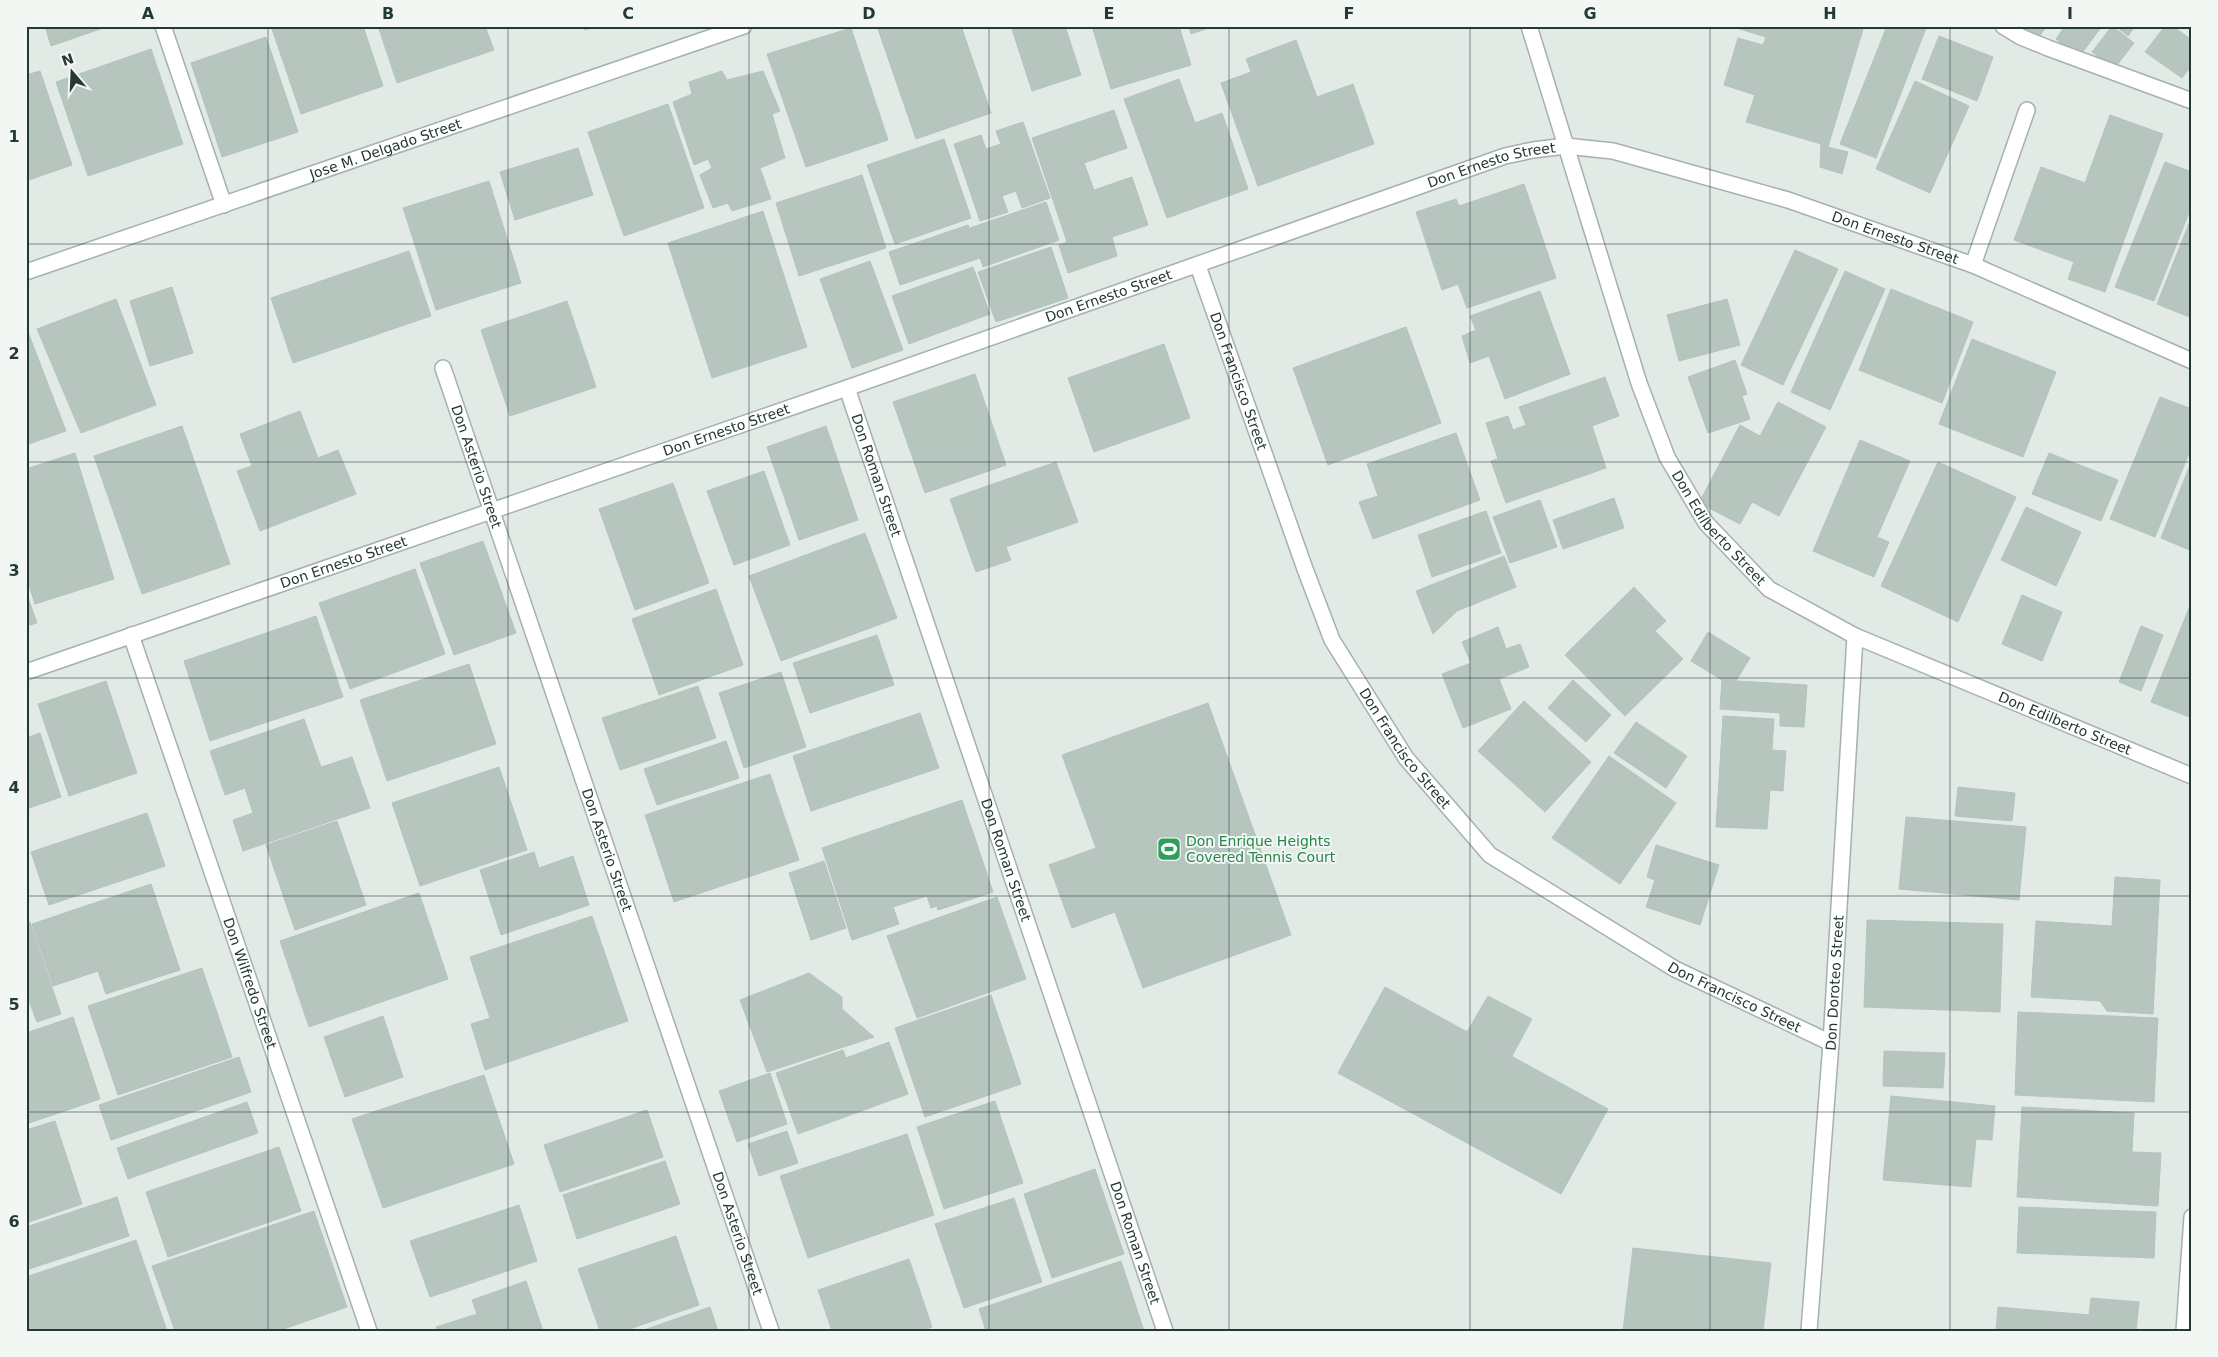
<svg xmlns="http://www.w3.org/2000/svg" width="2218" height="1357" font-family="'DejaVu Sans',sans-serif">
<rect width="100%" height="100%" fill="#e2eae6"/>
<path fill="#b7c5bf" stroke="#b5c3bd" d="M 45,26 L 109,26 L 51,46 Z
M 271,26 L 363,26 L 383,86 L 301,114 Z
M 378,26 L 485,26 L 494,50 L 397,83 Z
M 584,26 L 597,26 L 585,30 Z
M 886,26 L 961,26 L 991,113 L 916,139 L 878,29 Z
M 1011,26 L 1065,26 L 1081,75 L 1032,91 Z
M 1092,26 L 1179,26 L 1191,65 L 1111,89 Z
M 1189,26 L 1214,26 L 1191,34 Z
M 1730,26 L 1864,26 L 1828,147 L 1848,152 L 1842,174 L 1820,167 L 1821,144 L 1746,122 L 1755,95 L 1724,85 L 1738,38 L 1763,45 L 1766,37 Z
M 1887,26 L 1921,26 L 1926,28 L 1876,158 L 1840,144 Z
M 2022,26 L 2047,26 L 2038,38 Z
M 2065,26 L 2102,26 L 2079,57 L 2056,39 Z
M 2112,26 L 2134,43 L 2114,69 L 2092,52 Z
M 2115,26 L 2135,26 L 2128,36 Z
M 2165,26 L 2172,26 L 2192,40 L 2192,65 L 2182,78 L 2145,52 Z
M 851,28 L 888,140 L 806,167 L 767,54 Z
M 1939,36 L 1993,57 L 1977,101 L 1922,79 Z
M 266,37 L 298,132 L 222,157 L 191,63 Z
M 1296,40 L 1317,97 L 1353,84 L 1374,144 L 1258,186 L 1221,83 L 1251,72 L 1246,59 Z
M 151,49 L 183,144 L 88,176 L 56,82 Z
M 40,71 L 72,165 L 26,181 L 26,75 Z
M 722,71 L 727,80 L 763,71 L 780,111 L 772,114 L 785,158 L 760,168 L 771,199 L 732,211 L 728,203 L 713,208 L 700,175 L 712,168 L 708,159 L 694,165 L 673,102 L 692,94 L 689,82 Z
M 1179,79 L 1195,123 L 1222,113 L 1248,189 L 1167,218 L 1124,99 Z
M 1915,81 L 1969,106 L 1930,193 L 1876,169 Z
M 668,104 L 704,208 L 624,236 L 588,132 Z
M 1114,110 L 1127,148 L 1084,163 L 1094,190 L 1132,177 L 1148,225 L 1112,237 L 1117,256 L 1068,273 L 1059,245 L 1067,242 L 1032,138 Z
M 2110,115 L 2163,134 L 2105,292 L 2068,279 L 2074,262 L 2014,240 L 2041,167 L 2085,183 Z
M 1023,122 L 1050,198 L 1022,208 L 1016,191 L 1002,196 L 1008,212 L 980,221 L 954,144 L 981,135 L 986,149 L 1001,144 L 996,131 Z
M 944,139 L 971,218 L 895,244 L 867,165 Z
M 578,148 L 593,195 L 515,220 L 500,172 Z
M 2165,162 L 2192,172 L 2192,205 L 2154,301 L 2115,287 Z
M 862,175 L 886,248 L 799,276 L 776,203 Z
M 489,181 L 521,283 L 436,310 L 403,208 Z
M 1524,184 L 1556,278 L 1467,308 L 1458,284 L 1442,290 L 1416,212 L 1456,199 L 1459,206 Z
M 1046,202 L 1059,240 L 983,267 L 970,228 Z
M 763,211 L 807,347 L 712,378 L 668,243 Z
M 2192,216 L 2192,318 L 2157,304 Z
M 968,225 L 980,258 L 900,285 L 889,252 Z
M 1051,247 L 1068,298 L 996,322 L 978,272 Z
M 1795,250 L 1838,269 L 1783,385 L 1741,365 Z
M 409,251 L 431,316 L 293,363 L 271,298 Z
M 870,261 L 903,350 L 852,368 L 820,279 Z
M 973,267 L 990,314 L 909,344 L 892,296 Z
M 1845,271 L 1885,289 L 1830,410 L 1791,392 Z
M 172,287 L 193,353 L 150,366 L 130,301 Z
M 1891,289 L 1973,322 L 1942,403 L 1859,370 Z
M 1540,291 L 1570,374 L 1505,399 L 1489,356 L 1470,363 L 1462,336 L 1476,330 L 1470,316 Z
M 116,299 L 156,405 L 81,433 L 37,329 Z
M 1727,299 L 1740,345 L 1679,361 L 1667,315 Z
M 567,301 L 596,387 L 510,416 L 481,330 Z
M 26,327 L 66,431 L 26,445 Z
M 1406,327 L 1441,423 L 1328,465 L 1293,368 Z
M 1972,339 L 2056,372 L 2023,457 L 1939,424 Z
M 1164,344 L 1190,418 L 1094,452 L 1068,378 Z
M 1735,360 L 1747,394 L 1742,396 L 1750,419 L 1708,433 L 1688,377 Z
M 975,374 L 1006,465 L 925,493 L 893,402 Z
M 1605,377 L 1619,416 L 1592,426 L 1606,468 L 1506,503 L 1491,461 L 1498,459 L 1486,423 L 1508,416 L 1513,430 L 1526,425 L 1519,407 Z
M 2160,397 L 2192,409 L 2192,446 L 2155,537 L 2110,519 Z
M 1778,402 L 1826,427 L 1779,516 L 1752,502 L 1740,524 L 1699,503 L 1740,425 L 1760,436 Z
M 300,411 L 318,458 L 338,450 L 356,494 L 260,531 L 237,471 L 252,466 L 240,434 Z
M 182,426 L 230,564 L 142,594 L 94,456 Z
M 826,426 L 858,520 L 799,540 L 767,447 Z
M 1456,433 L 1480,500 L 1373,539 L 1359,502 L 1378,496 L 1367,464 Z
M 1860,440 L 1910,461 L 1877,537 L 1889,542 L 1874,577 L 1813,551 Z
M 75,453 L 114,579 L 35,604 L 26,576 L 26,469 Z
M 2049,453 L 2118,480 L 2101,521 L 2032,494 Z
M 2192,460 L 2192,551 L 2161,538 Z
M 1056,462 L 1078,522 L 1006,547 L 1011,560 L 976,572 L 950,499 Z
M 1938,462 L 2016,497 L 1958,622 L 1881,586 Z
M 764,471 L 790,545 L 734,565 L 707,491 Z
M 673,483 L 709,583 L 635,610 L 599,509 Z
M 1614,498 L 1624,528 L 1563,549 L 1553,520 Z
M 1540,500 L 1557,547 L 1510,563 L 1493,517 Z
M 2026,507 L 2081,532 L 2056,586 L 2001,560 Z
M 1486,511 L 1501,553 L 1432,577 L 1418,535 Z
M 865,533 L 897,618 L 781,661 L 749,576 Z
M 483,541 L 516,633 L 454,655 L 420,563 Z
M 1504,556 L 1516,587 L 1457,611 L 1433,634 L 1416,591 Z
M 415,569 L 445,654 L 350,689 L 319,603 Z
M 1634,587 L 1666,621 L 1655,631 L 1683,659 L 1625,716 L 1565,655 Z
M 716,589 L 743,665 L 659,695 L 632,619 Z
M 26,592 L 37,623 L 26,626 Z
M 2022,595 L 2062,612 L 2042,661 L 2002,644 Z
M 2192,601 L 2192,718 L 2151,702 Z
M 316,616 L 343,697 L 210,741 L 184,661 Z
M 2141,626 L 2163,635 L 2141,691 L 2119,682 Z
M 1498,627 L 1506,649 L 1520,644 L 1529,667 L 1499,679 L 1511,709 L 1463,728 L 1442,674 L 1471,663 L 1462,642 Z
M 1708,632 L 1750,658 L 1736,681 L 1807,685 L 1804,727 L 1780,726 L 1780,713 L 1720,709 L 1722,680 L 1691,661 Z
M 877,635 L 894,685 L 810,713 L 793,663 Z
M 469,664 L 496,744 L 387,781 L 360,700 Z
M 781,672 L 806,747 L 744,768 L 719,693 Z
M 1573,680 L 1611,715 L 1586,742 L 1548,708 Z
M 106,681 L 137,773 L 69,796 L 38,704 Z
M 698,686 L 716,738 L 620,770 L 602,718 Z
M 1524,701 L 1591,762 L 1545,812 L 1478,751 Z
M 1208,703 L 1291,935 L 1143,988 L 1115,912 L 1072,928 L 1049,865 L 1096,848 L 1062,755 Z
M 920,713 L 939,768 L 811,811 L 793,756 Z
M 1723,716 L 1774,719 L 1772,750 L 1786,751 L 1783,791 L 1770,790 L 1767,829 L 1716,827 Z
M 304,719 L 321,767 L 352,757 L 370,808 L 243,851 L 233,820 L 253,813 L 245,788 L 225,795 L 210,751 Z
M 1636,722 L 1687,756 L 1666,788 L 1614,753 Z
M 40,733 L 61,797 L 26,809 L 26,738 Z
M 726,741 L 739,778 L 657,805 L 644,769 Z
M 1609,756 L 1676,803 L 1620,884 L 1552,838 Z
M 499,767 L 527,850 L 420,886 L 392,803 Z
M 770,774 L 799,860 L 674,902 L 645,815 Z
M 1958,787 L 2015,793 L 2012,821 L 1955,816 Z
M 962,800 L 993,892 L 938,910 L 937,906 L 931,908 L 927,896 L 893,907 L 899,924 L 852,940 L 822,848 Z
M 147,813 L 165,866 L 49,905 L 31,852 Z
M 1906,817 L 2026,827 L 2019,900 L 1899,889 Z
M 337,821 L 366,905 L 295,930 L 266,845 Z
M 1656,845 L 1719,865 L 1700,925 L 1646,907 L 1655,880 L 1647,877 Z
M 534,852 L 539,868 L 573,856 L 589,905 L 501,935 L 480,870 Z
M 824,861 L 846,928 L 811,940 L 789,873 Z
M 2115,877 L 2160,880 L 2153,1014 L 2107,1011 L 2100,1001 L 2031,997 L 2036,921 L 2112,926 Z
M 151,884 L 180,970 L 106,994 L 98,971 L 53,986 L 32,924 Z
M 419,893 L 448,979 L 309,1027 L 280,941 Z
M 997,897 L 1026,979 L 917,1018 L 887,936 Z
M 592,916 L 628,1021 L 485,1070 L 471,1024 L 490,1018 L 470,957 Z
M 1867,920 L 2003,924 L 2000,1012 L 1864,1007 Z
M 30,922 L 61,1014 L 37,1022 L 29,1001 L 26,1002 L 26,924 Z
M 202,968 L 232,1057 L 118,1095 L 88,1006 Z
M 809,973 L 842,997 L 842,1009 L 874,1037 L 767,1072 L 740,1000 Z
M 1385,987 L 1608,1109 L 1561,1194 L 1338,1073 Z
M 991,995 L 1021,1084 L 925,1117 L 895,1028 Z
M 1488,996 L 1532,1019 L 1512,1056 L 1467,1032 Z
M 2018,1012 L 2158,1018 L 2154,1102 L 2015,1095 Z
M 383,1016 L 403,1077 L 345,1097 L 324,1037 Z
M 73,1017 L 100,1099 L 26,1124 L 26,1033 Z
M 889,1042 L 908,1094 L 798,1134 L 776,1073 L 843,1050 L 846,1058 Z
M 1884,1051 L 1945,1053 L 1943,1088 L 1883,1086 Z
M 239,1057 L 251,1092 L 111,1140 L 99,1105 Z
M 770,1073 L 787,1124 L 737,1142 L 719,1091 Z
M 484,1075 L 514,1164 L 383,1208 L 352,1119 Z
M 1891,1096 L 1995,1106 L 1992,1140 L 1976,1139 L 1971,1187 L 1883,1180 Z
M 995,1101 L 1023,1183 L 944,1209 L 917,1127 Z
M 247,1102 L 258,1133 L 128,1179 L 117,1148 Z
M 2022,1107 L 2134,1113 L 2132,1152 L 2161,1153 L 2158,1206 L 2017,1197 Z
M 647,1110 L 663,1157 L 560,1192 L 544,1145 Z
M 55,1121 L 82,1204 L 26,1223 L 26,1130 Z
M 787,1131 L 798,1163 L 759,1176 L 748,1144 Z
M 907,1134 L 934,1215 L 808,1258 L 780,1176 Z
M 279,1147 L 301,1211 L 168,1257 L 146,1192 Z
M 665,1161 L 680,1204 L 577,1239 L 563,1195 Z
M 1095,1169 L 1124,1254 L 1052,1278 L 1024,1194 Z
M 117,1197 L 129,1236 L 26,1270 L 26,1227 Z
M 1014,1198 L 1042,1282 L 964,1308 L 935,1224 Z
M 519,1205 L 537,1261 L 430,1297 L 410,1241 Z
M 2019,1207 L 2156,1212 L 2154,1258 L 2017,1253 Z
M 314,1211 L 347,1307 L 278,1331 L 175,1331 L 152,1266 Z
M 676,1236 L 699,1305 L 624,1331 L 600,1331 L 578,1269 Z
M 136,1240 L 167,1331 L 26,1331 L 26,1277 Z
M 1633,1248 L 1771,1263 L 1763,1331 L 1623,1331 Z
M 909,1259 L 932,1327 L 920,1331 L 832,1331 L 818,1290 Z
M 1121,1261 L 1144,1331 L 986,1331 L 979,1309 Z
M 526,1281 L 543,1331 L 438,1331 L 436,1327 L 477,1314 L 472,1300 Z
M 2091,1298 L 2139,1302 L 2136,1331 L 1996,1331 L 1998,1307 L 2089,1315 Z
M 710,1307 L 718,1331 L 641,1331 Z"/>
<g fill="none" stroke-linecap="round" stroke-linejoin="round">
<g stroke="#a5b1ad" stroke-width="18">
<path id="service" d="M 163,26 L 224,205
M 1973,265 L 2027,110"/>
</g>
<g stroke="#a5b1ad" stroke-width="18">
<g id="minor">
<path id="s1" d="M 1529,26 L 1639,383 L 1667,457 L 1706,523 L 1769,589 L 1855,636 L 2192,776"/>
<path d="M 2003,26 L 2021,37 L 2048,48 L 2192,101"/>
<path id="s2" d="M 1198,266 L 1305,569 L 1332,640 L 1406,758 L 1490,855 L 1675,969 L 1831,1043"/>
<path id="s3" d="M 26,272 L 744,26"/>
<path id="s4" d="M 443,368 L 771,1331"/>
<path id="s5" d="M 847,388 L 1165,1331"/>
<path id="s6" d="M 131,635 L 369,1331"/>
<path id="s7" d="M 26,672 L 847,388 L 1505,156 L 1533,150 L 1566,146 L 1613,151 L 1788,200 L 1973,265 L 2192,361"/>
<path id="s8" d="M 1809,1331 L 1831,1043 L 1855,636"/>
<path d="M 2184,1331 L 2192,1217"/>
</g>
</g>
<use href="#service" stroke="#fff" stroke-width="15"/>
<use href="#minor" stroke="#fff" stroke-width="15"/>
</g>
<path fill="none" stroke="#243933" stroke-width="1" stroke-opacity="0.55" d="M 268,26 L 268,1331M 508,26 L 508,1331M 749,26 L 749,1331M 989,26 L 989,1331M 1229,26 L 1229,1331M 1470,26 L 1470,1331M 1710,26 L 1710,1331M 1950,26 L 1950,1331M 26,244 L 2192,244M 26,462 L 2192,462M 26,678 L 2192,678M 26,896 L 2192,896M 26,1112 L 2192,1112"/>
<defs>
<g id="stadium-square" transform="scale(1.25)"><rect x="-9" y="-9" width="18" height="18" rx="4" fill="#2e9e5b" stroke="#f2f7f4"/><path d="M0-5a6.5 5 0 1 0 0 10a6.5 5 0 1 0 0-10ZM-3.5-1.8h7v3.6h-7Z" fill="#fff"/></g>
</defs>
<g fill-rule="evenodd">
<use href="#stadium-square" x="1169" y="849"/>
</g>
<g text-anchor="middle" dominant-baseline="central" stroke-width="4" stroke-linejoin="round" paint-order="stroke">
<g font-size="14" fill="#243933" stroke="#f2f7f4">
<text stroke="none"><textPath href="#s3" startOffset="380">Jose M. Delgado Street</textPath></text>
<text stroke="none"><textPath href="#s7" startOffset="1551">Don Ernesto Street</textPath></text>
<text stroke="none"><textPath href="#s7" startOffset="1971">Don Ernesto Street</textPath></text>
<text stroke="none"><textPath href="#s7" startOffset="1146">Don Ernesto Street</textPath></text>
<text stroke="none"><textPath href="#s2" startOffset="122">Don Francisco Street</textPath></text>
<text stroke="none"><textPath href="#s7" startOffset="741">Don Ernesto Street</textPath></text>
<text stroke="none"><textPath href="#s4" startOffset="104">Don Asterio Street</textPath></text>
<text stroke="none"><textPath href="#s5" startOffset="92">Don Roman Street</textPath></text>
<text stroke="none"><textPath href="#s1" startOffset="541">Don Edilberto Street</textPath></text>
<text stroke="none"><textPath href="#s7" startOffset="336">Don Ernesto Street</textPath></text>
<text stroke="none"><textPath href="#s1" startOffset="946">Don Edilberto Street</textPath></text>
<text stroke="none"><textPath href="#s2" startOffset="528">Don Francisco Street</textPath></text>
<text stroke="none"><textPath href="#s4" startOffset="509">Don Asterio Street</textPath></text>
<text stroke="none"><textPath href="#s5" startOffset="498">Don Roman Street</textPath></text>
<text stroke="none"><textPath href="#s6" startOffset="368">Don Wilfredo Street</textPath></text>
<text stroke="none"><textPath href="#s8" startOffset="349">Don Doroteo Street</textPath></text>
<text stroke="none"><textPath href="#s2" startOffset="948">Don Francisco Street</textPath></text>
<text stroke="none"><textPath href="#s4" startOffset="914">Don Asterio Street</textPath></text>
<text stroke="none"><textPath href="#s5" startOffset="902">Don Roman Street</textPath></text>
</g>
<g font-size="14" fill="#27864d" stroke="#f2f7f4" text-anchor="start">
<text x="1186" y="841">Don Enrique Heights<tspan x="1186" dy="16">Covered Tennis Court</tspan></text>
</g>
</g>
<rect width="2218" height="1357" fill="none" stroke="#f2f7f4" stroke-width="55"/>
<g transform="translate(72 72) rotate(341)" stroke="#f2f7f4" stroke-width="4" paint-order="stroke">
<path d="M0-4L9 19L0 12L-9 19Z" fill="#243933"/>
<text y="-8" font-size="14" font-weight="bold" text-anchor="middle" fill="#243933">N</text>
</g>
<rect x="28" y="28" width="2162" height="1302" fill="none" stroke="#243933" stroke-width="2"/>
<g font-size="16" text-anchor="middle" font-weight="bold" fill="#243933">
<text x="148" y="19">A</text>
<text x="388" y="19">B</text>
<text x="628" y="19">C</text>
<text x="869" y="19">D</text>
<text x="1109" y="19">E</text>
<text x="1349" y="19">F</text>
<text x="1590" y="19">G</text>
<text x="1830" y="19">H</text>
<text x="2070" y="19">I</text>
<text x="14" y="142">1</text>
<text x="14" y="359">2</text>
<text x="14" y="576">3</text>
<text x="14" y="793">4</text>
<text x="14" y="1010">5</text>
<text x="14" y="1227">6</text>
</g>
</svg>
